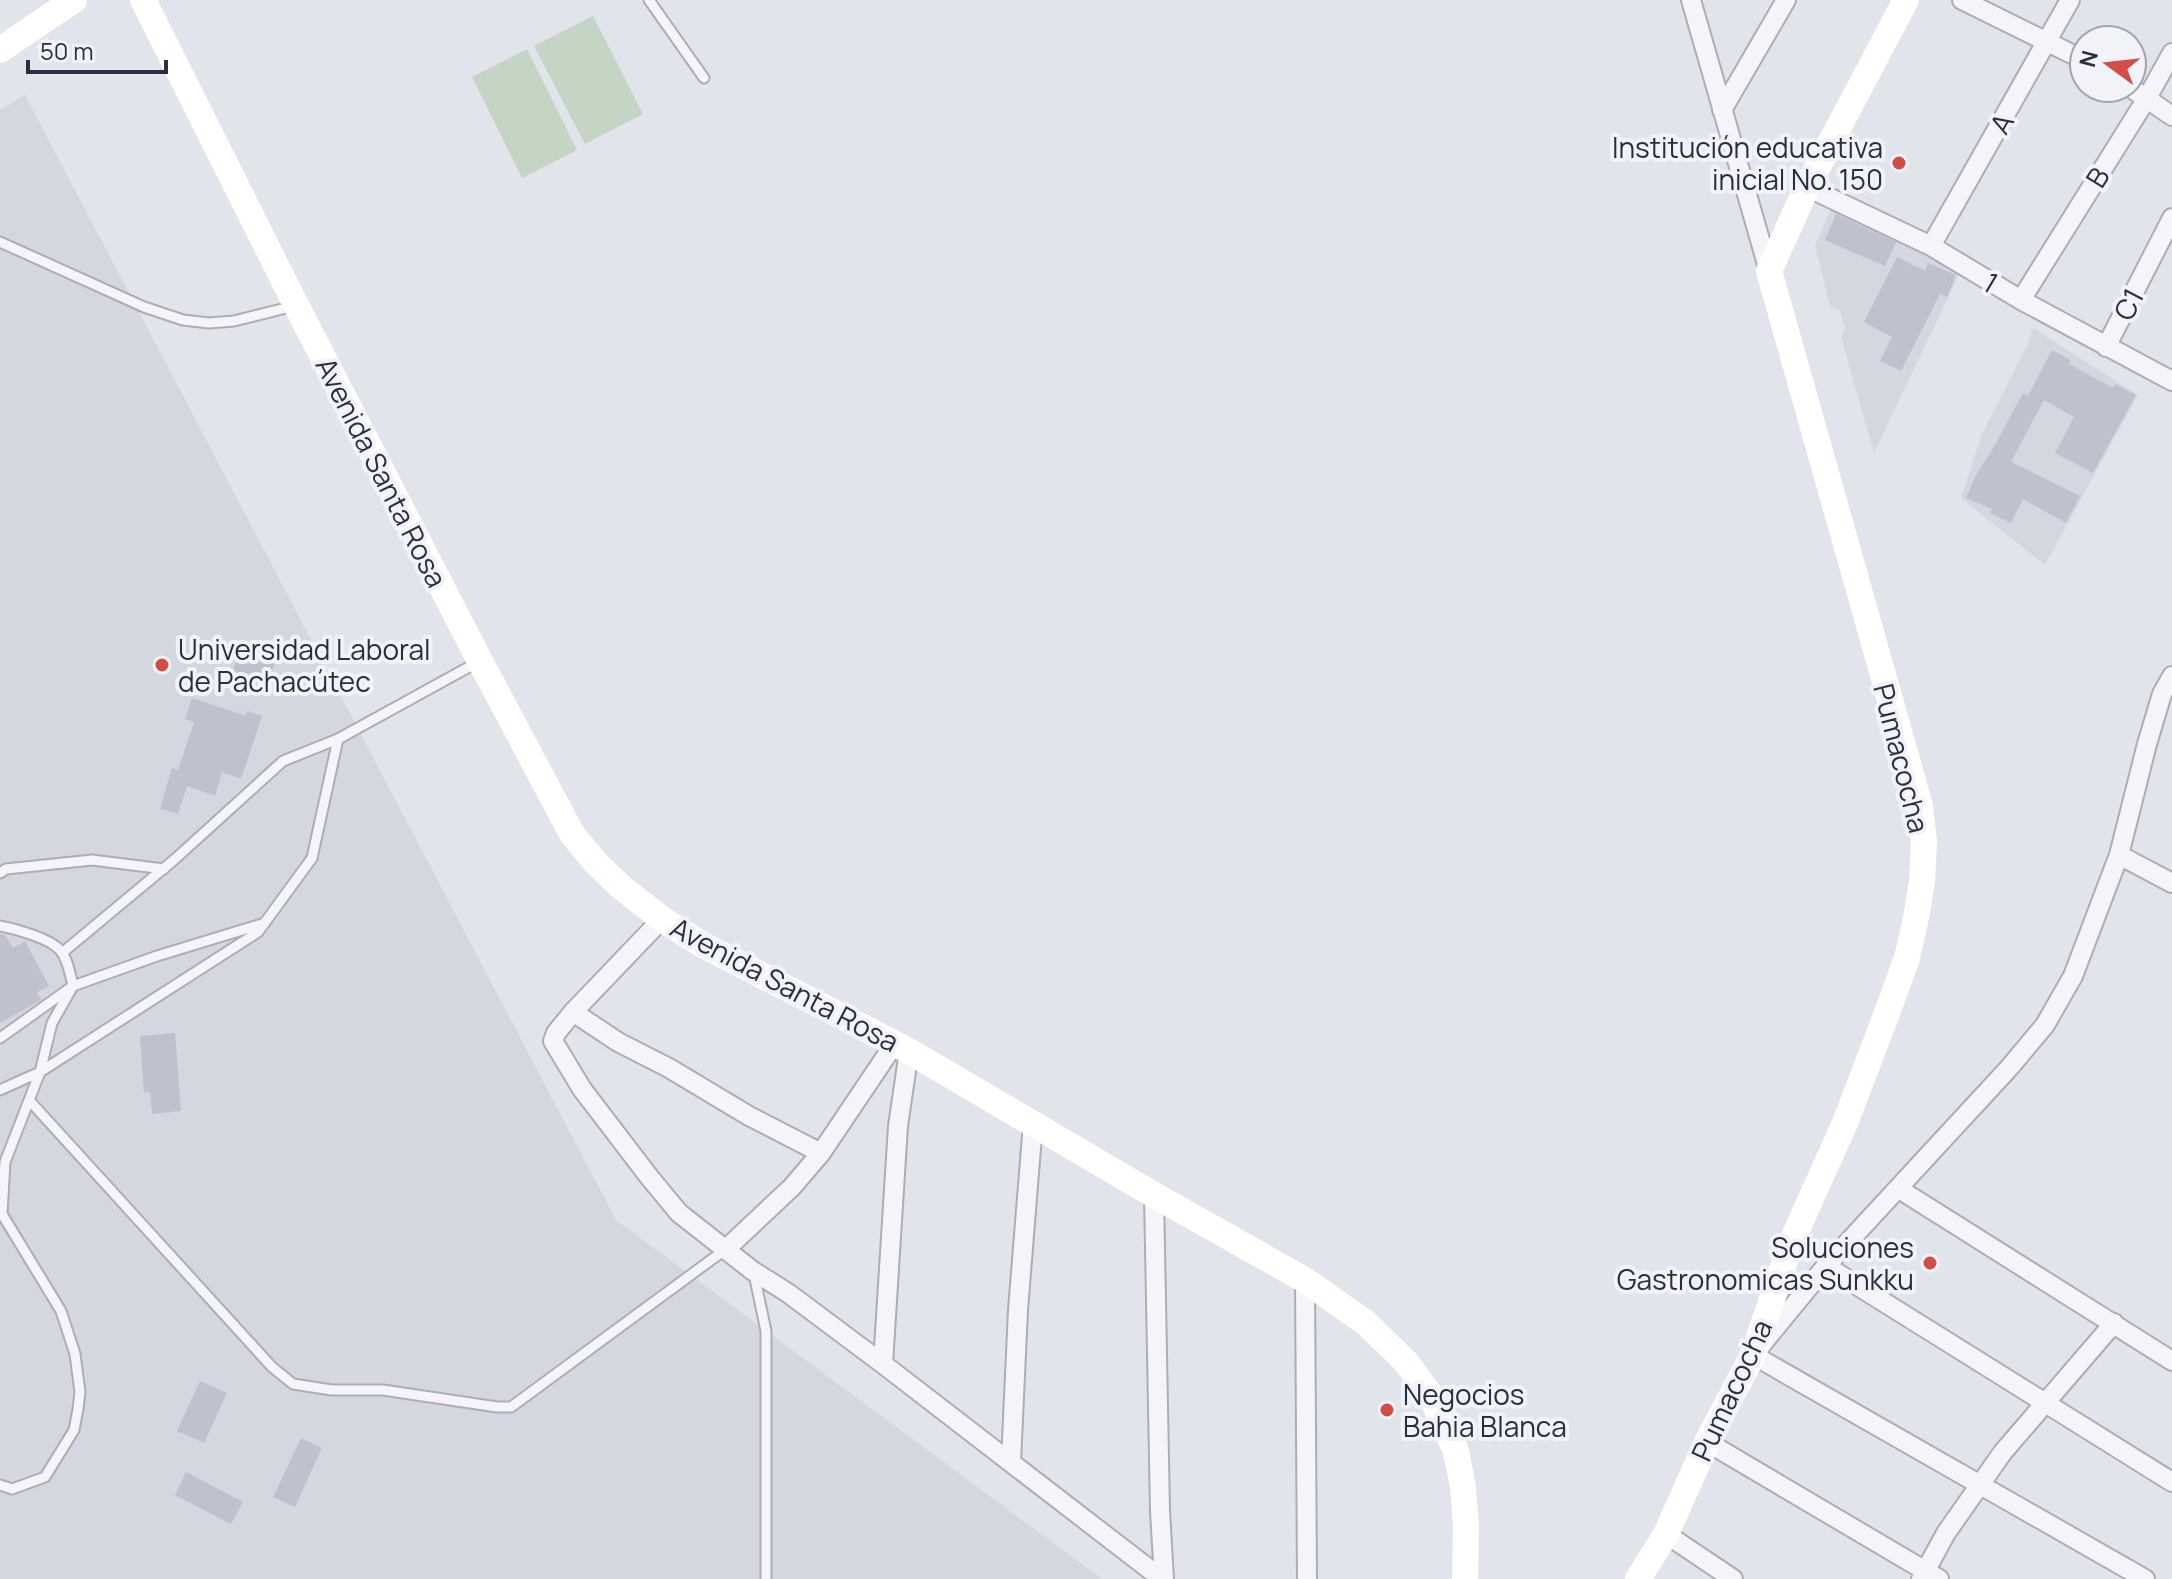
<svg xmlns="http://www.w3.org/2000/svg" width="2172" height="1579" font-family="Manrope,sans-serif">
<rect width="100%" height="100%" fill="#e2e4eb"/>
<path fill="#d4d6e0" d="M 25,95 L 616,1220 L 1102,1579 L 0,1579 L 0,110 Z
M 1839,208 L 1963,266 L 1874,453 L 1841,337 L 1845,329 L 1840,311 L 1830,306 L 1815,245 L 1831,209 Z
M 2033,328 L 2138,395 L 2045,565 L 1961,498 L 1982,434 L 2028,344 Z"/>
<path fill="#c4d5c3" d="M 593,16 L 643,114 L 585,144 L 534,46 Z
M 527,49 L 577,150 L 522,178 L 472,77 Z"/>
<path fill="#bfc1ce" d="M 1836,214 L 1896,242 L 1885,266 L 1825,240 Z
M 1897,257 L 1925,271 L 1928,263 L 1956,275 L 1947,297 L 1940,294 L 1901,371 L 1880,361 L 1892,337 L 1864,322 Z
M 2052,350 L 2071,360 L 2069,364 L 2113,388 L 2115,384 L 2136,395 L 2093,473 L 2055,453 L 2074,417 L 2044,400 L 2011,462 L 2080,496 L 2066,523 L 2023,499 L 2011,523 L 1990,513 L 1992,509 L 1966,498 L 1975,477 L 1995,445 L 2023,393 L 2028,396 Z
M 239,650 L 275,662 L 267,686 L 232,675 Z
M 192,698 L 246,716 L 247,711 L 262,716 L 241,779 L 222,772 L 215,796 L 187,786 L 178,814 L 160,809 L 172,768 L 178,770 L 194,722 L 185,719 Z
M 0,934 L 5,935 L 13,948 L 25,941 L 49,986 L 37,992 L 41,1000 L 0,1023 Z
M 175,1033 L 181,1111 L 152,1114 L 150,1092 L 144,1093 L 140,1036 Z
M 200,1381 L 227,1393 L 204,1443 L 177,1431 Z
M 301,1438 L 322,1448 L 295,1507 L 273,1497 Z
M 186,1472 L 243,1502 L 231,1524 L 175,1495 Z"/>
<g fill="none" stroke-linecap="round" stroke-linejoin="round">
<g stroke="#abadb9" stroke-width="13">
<path id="lane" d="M 649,0 L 704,78
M 0,242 L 144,307 L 183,320 L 209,323 L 234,321 L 294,306
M 0,873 L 6,869 L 92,860 L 164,869
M 0,926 C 16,929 49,938 60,950 C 68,959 70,974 73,986 L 52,1023 L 40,1072 L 5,1162 L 2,1214 L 61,1311 L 75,1354 L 80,1392 L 78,1409 L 74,1430 L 45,1477 L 12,1489 L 0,1485
M 62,953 L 175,859 L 283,761 L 338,739
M 0,1038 L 73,986 L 157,956 L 265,923
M 0,1090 L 40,1072 L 258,932 L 312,858 L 338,739 L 478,662
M 29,1100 L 272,1367 L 293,1384 L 332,1390 L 383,1390 L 497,1407 L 511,1407 L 726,1249
M 754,1274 L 766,1331 L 766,1579"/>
</g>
<g stroke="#abadb9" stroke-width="22">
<path id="street" d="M 1691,0 L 1769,271
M 1962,0 L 2084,60
M 2131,88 L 2172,116
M 1722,110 L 1786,0
M 1807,187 L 1931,246 L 2021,300 L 2172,381
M 1931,246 L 2070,0
M 2021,300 L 2147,98 L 2172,53
M 2106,347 L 2172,218
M 2119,855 L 2172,883
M 662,919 L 573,1012 L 556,1033 L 553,1041 L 582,1089 L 650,1178 L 679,1213 L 753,1271 L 788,1293 L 883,1364 L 1162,1579
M 573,1012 L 618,1042 L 669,1068 L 749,1116 L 821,1153
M 1899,1189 L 2172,1361
M 1154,1195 L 1160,1511 L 1164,1579
M 726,1249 L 792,1187 L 821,1153 L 895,1043
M 1826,1266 L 2172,1482
M 1305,1280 L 1307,1579
M 883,1364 L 898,1126 L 909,1051
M 1707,1442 L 1939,1579
M 1011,1462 L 1018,1310 L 1033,1123
M 1666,1534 L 1733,1579
M 1921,1579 L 1946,1533 L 2003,1452 L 2114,1323
M 2145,1579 L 1753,1355 L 1826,1266 L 2009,1068 L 2045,1025 L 2073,976 L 2119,855 L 2147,744 L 2162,694 L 2172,676"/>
</g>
<use href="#lane" stroke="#f5f5f9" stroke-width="9"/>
<use href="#street" stroke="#f5f5f9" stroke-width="18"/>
<path stroke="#fff" stroke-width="26" d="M 143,0 L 296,305 L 480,661 L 572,834 L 595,862 L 621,887 L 662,919 L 701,944 L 909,1051 L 1154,1195 L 1305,1280 L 1366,1323 L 1406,1362 L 1431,1396 L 1456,1451 L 1463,1487 L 1466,1526 L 1465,1579
M 0,50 L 74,0
M 1638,1579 L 1666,1534 L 1707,1442 L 1753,1355 L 1791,1243 L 1845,1123 L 1887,1013 L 1907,958 L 1916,918 L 1922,881 L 1924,842 L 1920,806 L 1769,271 L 1807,187 L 1906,0"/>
</g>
<g fill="#d14e46" stroke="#f2f3f8" stroke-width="3">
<circle cx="1899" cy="163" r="8"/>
<circle cx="162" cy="665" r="8"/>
<circle cx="1930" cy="1263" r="8"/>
<circle cx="1387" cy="1410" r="8"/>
</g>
<g text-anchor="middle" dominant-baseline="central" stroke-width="8" stroke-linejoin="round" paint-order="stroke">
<g font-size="28" fill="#2a2e43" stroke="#f2f3f8">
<text transform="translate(2001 123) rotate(-60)">A</text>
<text transform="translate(2097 177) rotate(-58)">B</text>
<text transform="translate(1991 282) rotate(31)">1</text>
<text transform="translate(2128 304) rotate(-63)">C1</text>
<text transform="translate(382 472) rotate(63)">Avenida Santa Rosa</text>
<text transform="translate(1902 758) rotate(76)">Pumacocha</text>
<text transform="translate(785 984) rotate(28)">Avenida Santa Rosa</text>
<text transform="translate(1731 1390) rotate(-65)">Pumacocha</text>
</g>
<g font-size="28" fill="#2a2e43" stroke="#f2f3f8" text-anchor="end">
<text x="1883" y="147">Institución educativa<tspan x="1883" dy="32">inicial No. 150</tspan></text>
<text x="178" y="649" text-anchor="start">Universidad Laboral<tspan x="178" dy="32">de Pachacútec</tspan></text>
<text x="1914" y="1247">Soluciones<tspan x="1914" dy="32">Gastronomicas Sunkku</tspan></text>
<text x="1403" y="1394" text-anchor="start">Negocios<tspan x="1403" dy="32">Bahia Blanca</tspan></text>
</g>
</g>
<g transform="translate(2108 64) rotate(285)"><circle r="38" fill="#f2f3f8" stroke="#a2a4b0" stroke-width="2"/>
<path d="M0-6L14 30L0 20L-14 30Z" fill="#d14e46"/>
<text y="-12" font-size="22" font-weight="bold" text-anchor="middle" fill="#2a2e43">N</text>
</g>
<path d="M28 60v12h138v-12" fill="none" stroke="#2a2e43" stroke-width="4"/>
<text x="40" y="60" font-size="24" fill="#2a2e43" stroke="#f2f3f8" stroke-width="6" paint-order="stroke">50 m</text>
</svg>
